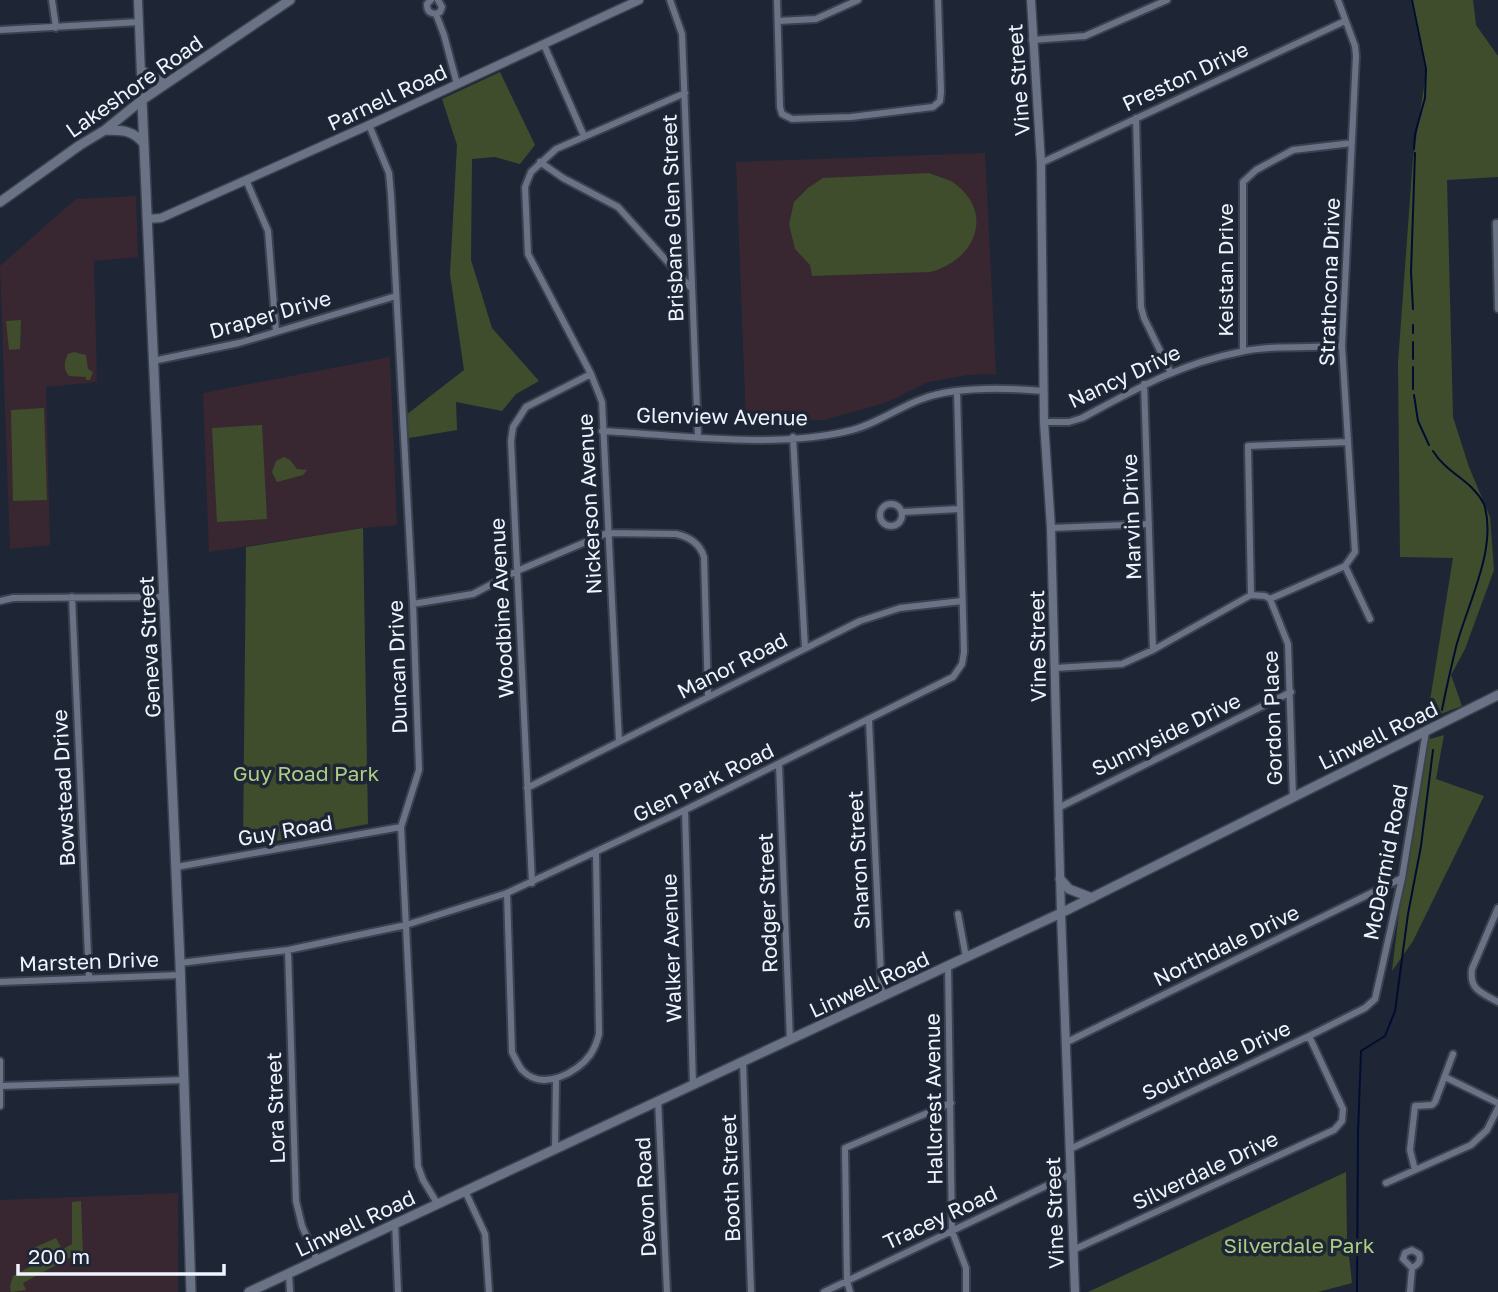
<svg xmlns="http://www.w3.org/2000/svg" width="1498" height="1292" font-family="'Golos Text',sans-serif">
<rect width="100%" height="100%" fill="#1e2635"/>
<path fill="#382731" d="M 985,153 L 996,374 L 968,375 L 928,382 L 885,403 L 824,420 L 746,422 L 736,162 Z
M 136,196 L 138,257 L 94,261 L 97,382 L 46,387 L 50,545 L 10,549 L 0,266 L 76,199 Z
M 390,357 L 397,525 L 363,528 L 209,552 L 203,393 Z
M 178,1193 L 178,1292 L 0,1292 L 0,1200 Z"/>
<path fill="#3f4d2d" d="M 1411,0 L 1473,0 L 1476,25 L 1498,56 L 1498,177 L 1447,180 L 1453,417 L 1469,467 L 1490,517 L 1494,570 L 1465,649 L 1451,675 L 1462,706 L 1427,719 L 1453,558 L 1400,557 L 1398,363 L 1413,158 L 1426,74 Z
M 500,72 L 535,145 L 520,164 L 495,157 L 472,159 L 471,260 L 492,328 L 539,381 L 516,394 L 502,411 L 456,402 L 457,430 L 409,438 L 406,415 L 464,370 L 450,274 L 457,145 L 442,99 Z
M 929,173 C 937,177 947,178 954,183 C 996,214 974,261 930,272 L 812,276 L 810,265 L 795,249 L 789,224 L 794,202 L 808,188 L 823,178 Z
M 21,320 L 20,349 L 9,350 L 6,321 Z
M 74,352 L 86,355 L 88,369 L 93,372 L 90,380 L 86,380 L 86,377 L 69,376 C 63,369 64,362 68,354 Z
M 44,408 L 47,500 L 13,501 L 11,410 Z
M 262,425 L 267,519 L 217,522 L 212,428 Z
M 284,457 L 290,460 L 297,469 L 307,470 L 303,475 L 277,482 L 272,472 L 276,461 Z
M 363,528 L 368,824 L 243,847 L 246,547 Z
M 1444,735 L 1436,779 L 1484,796 L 1413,941 L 1392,971 L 1418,756 L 1426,740 Z
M 1346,1172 L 1347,1239 L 1352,1283 L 1318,1292 L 1088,1292 Z
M 81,1201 L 83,1256 L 71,1257 L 23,1283 L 26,1290 L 11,1292 L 10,1286 L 13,1276 L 72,1244 L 72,1202 Z
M 56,1238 L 61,1247 L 37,1260 L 31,1249 Z"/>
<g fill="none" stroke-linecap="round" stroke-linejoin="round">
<path stroke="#000d30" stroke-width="2" d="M 1412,0 L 1426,69 L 1425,98 L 1415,134 L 1414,149
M 1413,309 L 1411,272 L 1415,153
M 1413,325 L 1413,333
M 1413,342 L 1413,359
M 1413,367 L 1413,389
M 1414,395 L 1418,421 L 1429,445
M 1433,451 C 1447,474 1472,480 1484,504 C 1498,548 1467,605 1456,647 C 1451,668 1446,689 1442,710
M 1357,1292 L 1358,1133 L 1361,1051 L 1385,1036 L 1395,1011 L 1408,914 L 1421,846 L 1433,750"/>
<g stroke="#3b414e" stroke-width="10">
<path id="minor" d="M 52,0 L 56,28
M 431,0 L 427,4 C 427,11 429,13 436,14 L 444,35 L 457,84
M 670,0 L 682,34 L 698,436
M 777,0 L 780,107 L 782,114 L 792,119 L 851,117 L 933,107 L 940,101 L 941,92 L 938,0
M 1338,0 L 1355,46 L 1356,56 L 1342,346 L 1355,552 L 1345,566
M 436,14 L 440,12 L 442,7 L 438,0
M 778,21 L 816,19 L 858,0
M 0,30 L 139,22
M 1032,40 L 1085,36 L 1167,0
M 544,45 L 584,136
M 1136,118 L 1141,307 L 1144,318 L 1170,371
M 369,125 L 389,173 L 391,195 L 413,604 L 419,770 L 401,827 L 418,1166 L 423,1180 L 437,1203
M 540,162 L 563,178 L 618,207 L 692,289
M 1041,163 L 1345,21
M 246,180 L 268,231 L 276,332
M 1498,223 L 1496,223 L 1498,309
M 1243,351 L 1243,182 L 1256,170 L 1293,150 L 1352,143
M 153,361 L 239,343 L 396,296
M 1144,384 L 1153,650
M 1044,422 L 1069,422 L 1082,418 C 1136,389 1179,364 1240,352 C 1271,345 1310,348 1342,346
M 602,431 C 678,435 774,449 848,431 C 875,425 897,408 922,399 C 956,386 1008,388 1044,391
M 793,437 L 805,648
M880 515a11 11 0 1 1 22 0a11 11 0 1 1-22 0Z
M 903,512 L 959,509
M 1051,528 L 1149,524
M 1345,566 L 1370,619
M 1251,595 L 1248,446 L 1348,442
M 72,597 L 89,978
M 1270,599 L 1288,644 L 1293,797
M 0,601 L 13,598 L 164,597
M 413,604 L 473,594 L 517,571 L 607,533 L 676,534 C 690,537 700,544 704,557 L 708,697
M 1055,668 L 1122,664 L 1153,650 L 1251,595 L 1265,596 L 1270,599 L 1345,566
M 869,721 L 882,997
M 619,741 L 602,402 L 591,374 L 528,254 L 525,187 L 531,172 L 556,149 L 685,93
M 779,765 L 790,1040
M 527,788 L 860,621 L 900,608 L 962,601
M 1058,808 L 1291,692
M 685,810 L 693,1085
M 176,867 L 401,827
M 532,883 L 511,441 L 513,427 L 526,407 L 591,374
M 507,893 L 512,1052 C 515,1058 519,1067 523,1071 C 543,1091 577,1073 590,1055 C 595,1048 597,1042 599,1034 L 596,853
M 1498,908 L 1472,969 C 1469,990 1482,993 1498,1002
M 958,914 L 966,957
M 288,950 L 296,1201 L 302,1226 L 317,1260
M 180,963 L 288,950 L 406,925 L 507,893 L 685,810 L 953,677 L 962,664 L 964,652 L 957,392
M 948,966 L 952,1231 L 966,1268 L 966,1292
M 0,982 L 180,975
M 1065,1043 L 1402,878
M 0,1061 L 0,1106
M 743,1062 L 751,1292
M 1445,1077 L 1498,1103
M 1,1086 L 183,1080
M 658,1100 L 667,1292
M 555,1149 L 556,1079
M 1070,1149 L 1309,1036 L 1365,1008 L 1375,999 L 1402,878 L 1426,731
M 1415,1170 L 1410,1150 L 1415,1106 L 1432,1105 L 1435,1102 L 1453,1054
M 1386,1183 L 1471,1145 L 1487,1130 L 1498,1108
M 465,1191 L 485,1234 L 489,1292
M 395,1223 L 398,1292
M 1073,1250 L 1334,1130 L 1342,1121 L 1343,1109 L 1309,1036
M 289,1274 L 290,1292
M 824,1292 L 1071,1174
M 850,1292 L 847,1281 L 845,1148 L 951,1103
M 1410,1292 L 1412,1268 C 1419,1264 1421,1261 1419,1254 L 1412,1250 L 1405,1253 L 1403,1259 L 1412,1268"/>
</g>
<g stroke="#3b414e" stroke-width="11">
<path id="tertiary" d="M 138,0 L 142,100
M 1031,0 L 1041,163 L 1044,422 L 1051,528 L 1061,913 L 1075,1292
M 147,219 L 161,218 L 369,125 L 639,0"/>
</g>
<g stroke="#3b414e" stroke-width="12">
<path id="secondary" d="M 142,71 L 165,84
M 142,100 L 180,963 L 191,1292
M 105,130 C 122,130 133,130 144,144
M 0,202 L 80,145 L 105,130 L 142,100 L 290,0
M 1060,879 L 1069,889 L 1092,898
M 249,1292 L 1061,913 L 1498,695"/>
</g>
<use href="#minor" stroke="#6a7385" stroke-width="6"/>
<use href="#tertiary" stroke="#6a7385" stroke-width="8"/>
<use href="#secondary" stroke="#6a7385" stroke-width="9"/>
</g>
<g text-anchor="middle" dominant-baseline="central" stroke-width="7" stroke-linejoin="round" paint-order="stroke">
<g font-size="21" fill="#eff4ff" stroke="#1e2635">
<text transform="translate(1185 76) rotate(-25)">Preston Drive</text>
<text transform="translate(1018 80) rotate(-94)">Vine Street</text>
<text transform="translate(134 86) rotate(-35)">Lakeshore Road</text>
<text transform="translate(387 97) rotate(-25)">Parnell Road</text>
<text transform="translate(672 218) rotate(-92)">Brisbane Glen Street</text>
<text transform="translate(1225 270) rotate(-90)">Keistan Drive</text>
<text transform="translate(1329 282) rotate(-88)">Strathcona Drive</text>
<text transform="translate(270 314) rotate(-16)">Draper Drive</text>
<text transform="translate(1124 376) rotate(-25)">Nancy Drive</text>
<text transform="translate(722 416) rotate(1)">Glenview Avenue</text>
<text transform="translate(589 504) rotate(-93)">Nickerson Avenue</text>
<text transform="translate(1131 517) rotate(-92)">Marvin Drive</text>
<text transform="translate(501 608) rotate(-93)">Woodbine Avenue</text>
<text transform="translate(1037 646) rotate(-91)">Vine Street</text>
<text transform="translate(149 647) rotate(-93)">Geneva Street</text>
<text transform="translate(732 665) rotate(-27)">Manor Road</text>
<text transform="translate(397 667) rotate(-92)">Duncan Drive</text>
<text transform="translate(1272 718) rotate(-92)">Gordon Place</text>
<text transform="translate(1166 734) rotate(-26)">Sunnyside Drive</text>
<text transform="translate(1378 735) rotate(-26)">Linwell Road</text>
<text transform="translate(703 782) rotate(-26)">Glen Park Road</text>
<text transform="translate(63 788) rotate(-93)">Bowstead Drive</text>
<text transform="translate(285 830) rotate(-10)">Guy Road</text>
<text transform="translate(858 860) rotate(-93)">Sharon Street</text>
<text transform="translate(1385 862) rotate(-79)">McDermid Road</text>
<text transform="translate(767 903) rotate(-92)">Rodger Street</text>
<text transform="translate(1226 945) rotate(-26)">Northdale Drive</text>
<text transform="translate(671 948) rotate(-92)">Walker Avenue</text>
<text transform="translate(89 961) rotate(-2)">Marsten Drive</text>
<text transform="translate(869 984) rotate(-25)">Linwell Road</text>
<text transform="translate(1216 1060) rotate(-25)">Southdale Drive</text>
<text transform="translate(933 1099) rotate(-91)">Hallcrest Avenue</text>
<text transform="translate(275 1108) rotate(-92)">Lora Street</text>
<text transform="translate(1205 1170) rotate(-25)">Silverdale Drive</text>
<text transform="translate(730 1178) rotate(-92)">Booth Street</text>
<text transform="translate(645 1197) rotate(-93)">Devon Road</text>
<text transform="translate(1054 1213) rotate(-92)">Vine Street</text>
<text transform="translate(940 1217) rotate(-25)">Tracey Road</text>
<text transform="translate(355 1223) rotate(-25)">Linwell Road</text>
</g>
<g font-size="21" fill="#adcd84" stroke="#1e2635">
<text x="306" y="773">Guy Road Park</text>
<text x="1299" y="1245">Silverdale Park</text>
</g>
</g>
<path d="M18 1264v10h206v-10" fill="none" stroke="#eff4ff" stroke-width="3.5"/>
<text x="28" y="1264" font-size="21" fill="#eff4ff" stroke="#1e2635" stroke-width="5" paint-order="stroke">200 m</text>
</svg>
